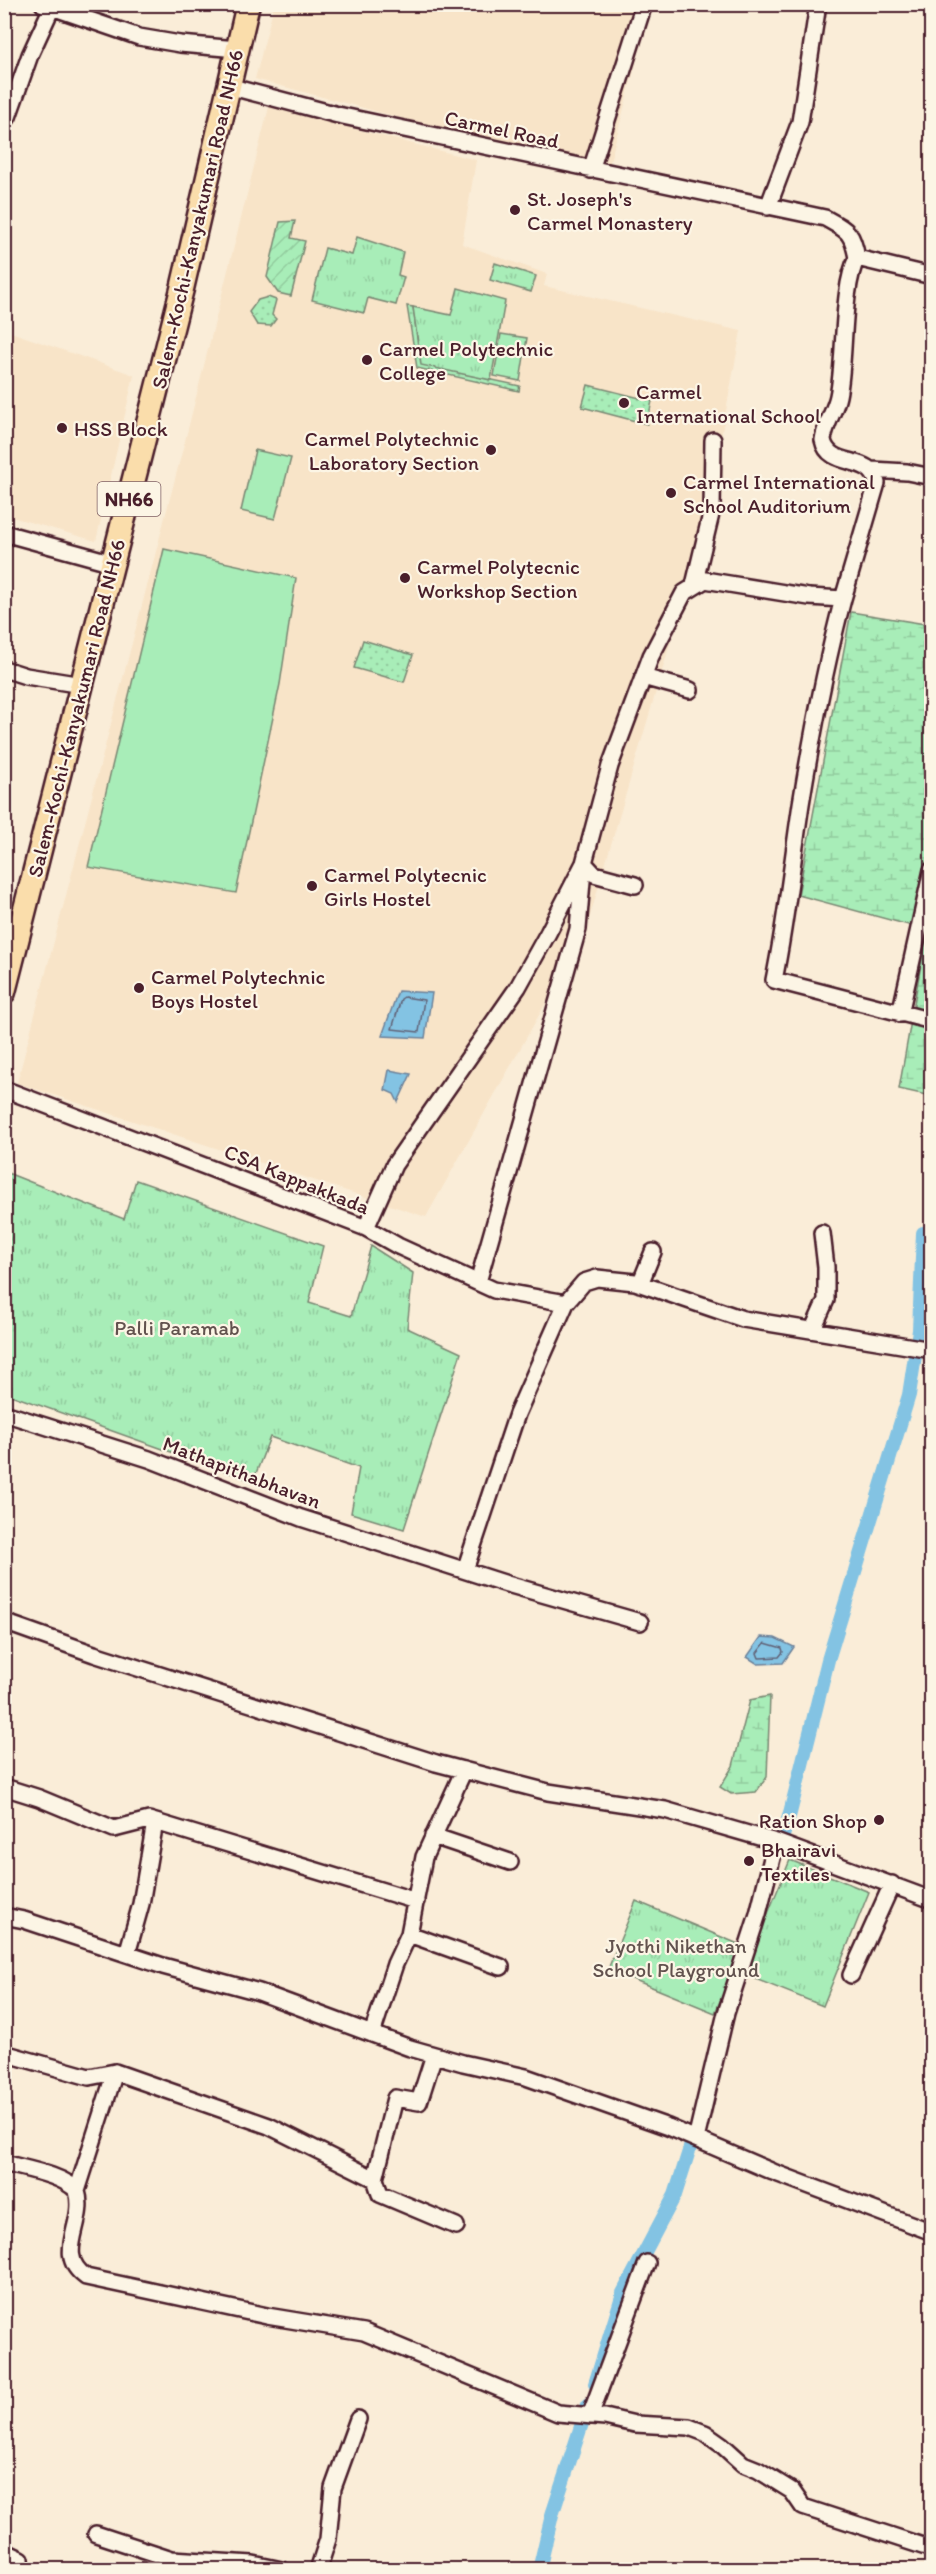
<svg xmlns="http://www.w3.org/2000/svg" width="936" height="2574" font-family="Itim,sans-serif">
<defs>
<pattern id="grass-dots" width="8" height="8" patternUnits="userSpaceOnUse" patternTransform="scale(1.5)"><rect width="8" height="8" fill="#a8edb8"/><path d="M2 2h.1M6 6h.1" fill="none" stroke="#92cb9e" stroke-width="1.8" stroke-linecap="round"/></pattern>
<pattern id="wetland-marsh" width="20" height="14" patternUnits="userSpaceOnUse" patternTransform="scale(1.5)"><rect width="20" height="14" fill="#a8edb8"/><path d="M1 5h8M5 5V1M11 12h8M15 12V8" fill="none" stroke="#92cb9e"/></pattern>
<pattern id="park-tufts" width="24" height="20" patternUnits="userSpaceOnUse" patternTransform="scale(1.5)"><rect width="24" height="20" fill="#a8edb8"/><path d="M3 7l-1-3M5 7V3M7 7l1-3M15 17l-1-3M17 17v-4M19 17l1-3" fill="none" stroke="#92cb9e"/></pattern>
<pattern id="garden-furrows" width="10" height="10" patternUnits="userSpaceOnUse" patternTransform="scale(1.5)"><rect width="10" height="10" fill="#a8edb8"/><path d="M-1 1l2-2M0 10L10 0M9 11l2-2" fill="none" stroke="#92cb9e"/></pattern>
</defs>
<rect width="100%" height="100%" fill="#faedd8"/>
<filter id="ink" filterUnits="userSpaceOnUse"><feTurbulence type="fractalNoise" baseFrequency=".0167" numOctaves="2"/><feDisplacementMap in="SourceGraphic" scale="12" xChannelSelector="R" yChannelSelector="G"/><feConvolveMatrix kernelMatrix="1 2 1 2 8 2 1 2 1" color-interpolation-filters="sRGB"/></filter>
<g filter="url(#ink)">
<path fill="#f8e4c8" d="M 274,5 L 651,5 L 607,173 L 255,79 Z
M 269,107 L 476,160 L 462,244 L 547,274 L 544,286 L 741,331 L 704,528 L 585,933 L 426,1217 L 17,1083 L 187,433 Z
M 5,330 L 134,375 L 96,541 L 5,515 Z"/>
<path fill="url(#grass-dots)" stroke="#798672" stroke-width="1.5" d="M 268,297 L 276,300 L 272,315 L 276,319 L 271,326 L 257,325 L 249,312 L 258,300 Z
M 407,306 L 413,307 L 418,346 L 446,351 L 446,370 L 520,386 L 519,391 L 417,368 Z
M 588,385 L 652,401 L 647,424 L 582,407 Z
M 363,640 L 413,655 L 404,682 L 354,668 Z"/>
<path fill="url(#wetland-marsh)" stroke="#798672" stroke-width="1.5" d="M 851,612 L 931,625 L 931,1096 L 899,1089 L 927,930 L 798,895 Z
M 770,1696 L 767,1777 L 756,1792 L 731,1794 L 720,1787 L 733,1766 L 750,1700 Z"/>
<path fill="url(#park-tufts)" stroke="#798672" stroke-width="1.5" d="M 357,237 L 403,252 L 398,275 L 404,277 L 396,305 L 368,298 L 364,313 L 312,300 L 325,248 L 352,255 Z
M 495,263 L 536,276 L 531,292 L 490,280 Z
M 458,288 L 505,301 L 491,380 L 421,365 L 413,307 L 451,315 Z
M 5,1172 L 124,1219 L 136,1180 L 323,1246 L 309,1303 L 351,1316 L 371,1246 L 413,1273 L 407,1328 L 461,1353 L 404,1529 L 351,1513 L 359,1468 L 270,1437 L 253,1481 L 5,1393 Z
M 790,1860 L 869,1892 L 823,2006 L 743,1974 Z
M 636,1901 L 743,1946 L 715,2013 L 608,1969 Z"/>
<path fill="url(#garden-furrows)" stroke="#798672" stroke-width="1.5" d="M 295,221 L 291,238 L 305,241 L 291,296 L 278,293 L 267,277 L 280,222 Z"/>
<path fill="#a8edb8" stroke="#798672" stroke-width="1.5" d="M 501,334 L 527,338 L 520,381 L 494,376 Z
M 255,450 L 291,458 L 275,519 L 241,511 Z
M 164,549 L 296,578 L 280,684 L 236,893 L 88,867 Z"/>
<path fill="#83c3e3" stroke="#6c8199" stroke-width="1.5" d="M 398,991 L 432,993 L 425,1038 L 382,1036 Z
M 389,1070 L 411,1074 L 398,1102 L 394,1094 L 385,1090 Z
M 761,1637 L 775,1638 L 794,1647 L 783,1663 L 758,1664 L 747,1657 Z"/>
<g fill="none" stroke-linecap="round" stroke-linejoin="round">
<path stroke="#616175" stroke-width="1.5" d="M 404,997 L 424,1000 L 419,1032 L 392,1029 L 401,999 Z
M 765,1643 L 782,1648 L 783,1652 L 779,1657 L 759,1658 L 757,1653 Z"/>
<path stroke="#83c3e3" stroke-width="14" d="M 778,1852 L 790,1813 L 828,1660 L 909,1395 L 919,1330 L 923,1233
M 595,2384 L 623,2293 L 675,2195 L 696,2129
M 539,2570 L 552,2515 L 588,2405"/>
<g stroke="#4a1f2b" stroke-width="20">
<path id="minor" d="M 43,4 L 139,37 L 180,44 L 237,49
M 228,86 L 338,115 L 825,218 C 848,231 852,231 857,258
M 8,117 L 30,55 L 52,7
M 591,170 L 644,4
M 768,207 L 800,122 L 818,4
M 872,470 L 907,472 L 932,477
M 4,533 L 113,563
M 694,585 L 712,510 L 713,440
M 843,599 C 825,666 812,736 801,804 C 792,863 786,922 774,980 L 932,1021
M 4,669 L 26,676 L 82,685
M 643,677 L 690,690
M 584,863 L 594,874 L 635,885
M 900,1014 L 932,870
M 4,1089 L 366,1228 L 398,1246 L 494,1290 L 566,1303
M 366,1228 L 394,1165 L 518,987 L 548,933 L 584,863 L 610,766 L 651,656 L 684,593 L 705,580 L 809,597 L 843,599 L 877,483 C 872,453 829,470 823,440 C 825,424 835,411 838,396 C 846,358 841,288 857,258 L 932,276
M 478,1282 L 578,929 L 583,869
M 640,1284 L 653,1252
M 813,1329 L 826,1300 L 826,1267 L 822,1233
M 4,1413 L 149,1459 L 301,1518 L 507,1584 L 640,1622
M 465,1570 L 517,1414 L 566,1303 L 584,1282 L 597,1278 L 635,1282 L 743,1319 L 932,1350
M 4,1622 L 94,1654 L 436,1763 L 548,1792 L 665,1810 L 776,1842 L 932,1900
M 4,1787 L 39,1798 L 114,1829 L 149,1820 L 416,1901
M 433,1836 L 510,1862
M 4,1916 L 24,1920 L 163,1966 L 259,1992 L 410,2048 L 463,2063 L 526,2077 L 668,2127 L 773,2172 L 932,2232
M 409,1934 L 501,1967
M 127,1954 L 141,1904 L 155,1822
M 851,1975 L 892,1884
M 372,2034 L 395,1964 L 409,1934 L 424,1857 L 464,1770
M 4,2053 L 89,2077 L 115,2072
M 696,2139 L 726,2013 L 758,1914 L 776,1842
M 4,2163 C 25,2169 64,2175 77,2191 C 87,2223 53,2254 86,2277 L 267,2316 L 364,2332 L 558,2413 L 605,2417 L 635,2424 L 689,2427 L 705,2433 L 722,2445 L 743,2464 L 758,2470 L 792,2491 L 803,2507 L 932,2549
M 375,2179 L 395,2098 L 419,2102 L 434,2055
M 77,2191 L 115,2072 L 269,2126 L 375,2179 L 380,2194 L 456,2226
M 590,2416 L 647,2263
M 96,2534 L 172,2559 L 253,2564 L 282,2570
M 4,2551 L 21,2559 L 22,2570
M 318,2570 L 328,2539 L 333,2488 L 358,2419"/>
</g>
<g stroke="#4a1f2b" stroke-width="27">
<path id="highway" d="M 4,992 L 182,289 L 248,4"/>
</g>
<use href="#minor" stroke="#fcf5e5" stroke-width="15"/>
<use href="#highway" stroke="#faddab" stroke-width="22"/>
</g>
</g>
<g fill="#4a1f2b" stroke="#fcf5e5" stroke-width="2">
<circle cx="515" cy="210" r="6"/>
<circle cx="367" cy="360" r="6"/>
<circle cx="624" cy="403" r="6"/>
<circle cx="62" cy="428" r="6"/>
<circle cx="491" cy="450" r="6"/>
<circle cx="671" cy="493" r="6"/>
<circle cx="405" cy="578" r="6"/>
<circle cx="312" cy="886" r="6"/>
<circle cx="139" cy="988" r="6"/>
<circle cx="879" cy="1820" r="6"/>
<circle cx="749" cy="1861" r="6"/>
</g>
<g text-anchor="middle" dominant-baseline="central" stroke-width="4.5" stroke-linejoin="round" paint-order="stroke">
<rect fill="#fcf5e5" stroke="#7f5f63" stroke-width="1.5" x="97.5" y="482" width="63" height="34" rx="4.5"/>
<g font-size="20" font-weight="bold" fill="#4a1f2b">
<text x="129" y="499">NH66</text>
</g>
<g font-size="21" fill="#4a1f2b" stroke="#fcf5e5">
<text transform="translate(502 129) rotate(12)">Carmel Road</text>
<text transform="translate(197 219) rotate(-77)">Salem-Kochi-Kanyakumari Road NH66</text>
<text transform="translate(76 708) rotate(-76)">Salem-Kochi-Kanyakumari Road NH66</text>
<text transform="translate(297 1179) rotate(22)">CSA Kappakkada</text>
<text transform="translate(242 1472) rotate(21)">Mathapithabhavan</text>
</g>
<g font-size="21" fill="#4a1f2b" stroke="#fcf5e5" text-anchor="start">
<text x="527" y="198">St. Joseph's<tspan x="527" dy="24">Carmel Monastery</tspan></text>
<text x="379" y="348">Carmel Polytechnic<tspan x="379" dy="24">College</tspan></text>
<text x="636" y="391">Carmel<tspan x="636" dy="24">International School</tspan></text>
<text x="74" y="428">HSS Block</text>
<text x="479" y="438" text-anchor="end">Carmel Polytechnic<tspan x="479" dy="24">Laboratory Section</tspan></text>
<text x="683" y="481">Carmel International<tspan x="683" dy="24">School Auditorium</tspan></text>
<text x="417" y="566">Carmel Polytecnic<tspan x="417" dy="24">Workshop Section</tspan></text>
<text x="324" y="874">Carmel Polytecnic<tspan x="324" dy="24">Girls Hostel</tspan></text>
<text x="151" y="976">Carmel Polytechnic<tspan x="151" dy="24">Boys Hostel</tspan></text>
<text x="867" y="1820" text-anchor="end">Ration Shop</text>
<text x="761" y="1849">Bhairavi<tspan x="761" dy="24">Textiles</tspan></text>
</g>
<g font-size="21" fill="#62524e" stroke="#fcf5e5">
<text x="177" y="1327">Palli Paramab</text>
<text x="676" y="1945">Jyothi Nikethan<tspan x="676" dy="24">School Playground</tspan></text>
</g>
</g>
<rect width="936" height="2574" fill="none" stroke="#fcf5e5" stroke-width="24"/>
<rect x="12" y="12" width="912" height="2550" fill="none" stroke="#4a1f2b" stroke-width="2" filter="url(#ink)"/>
</svg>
